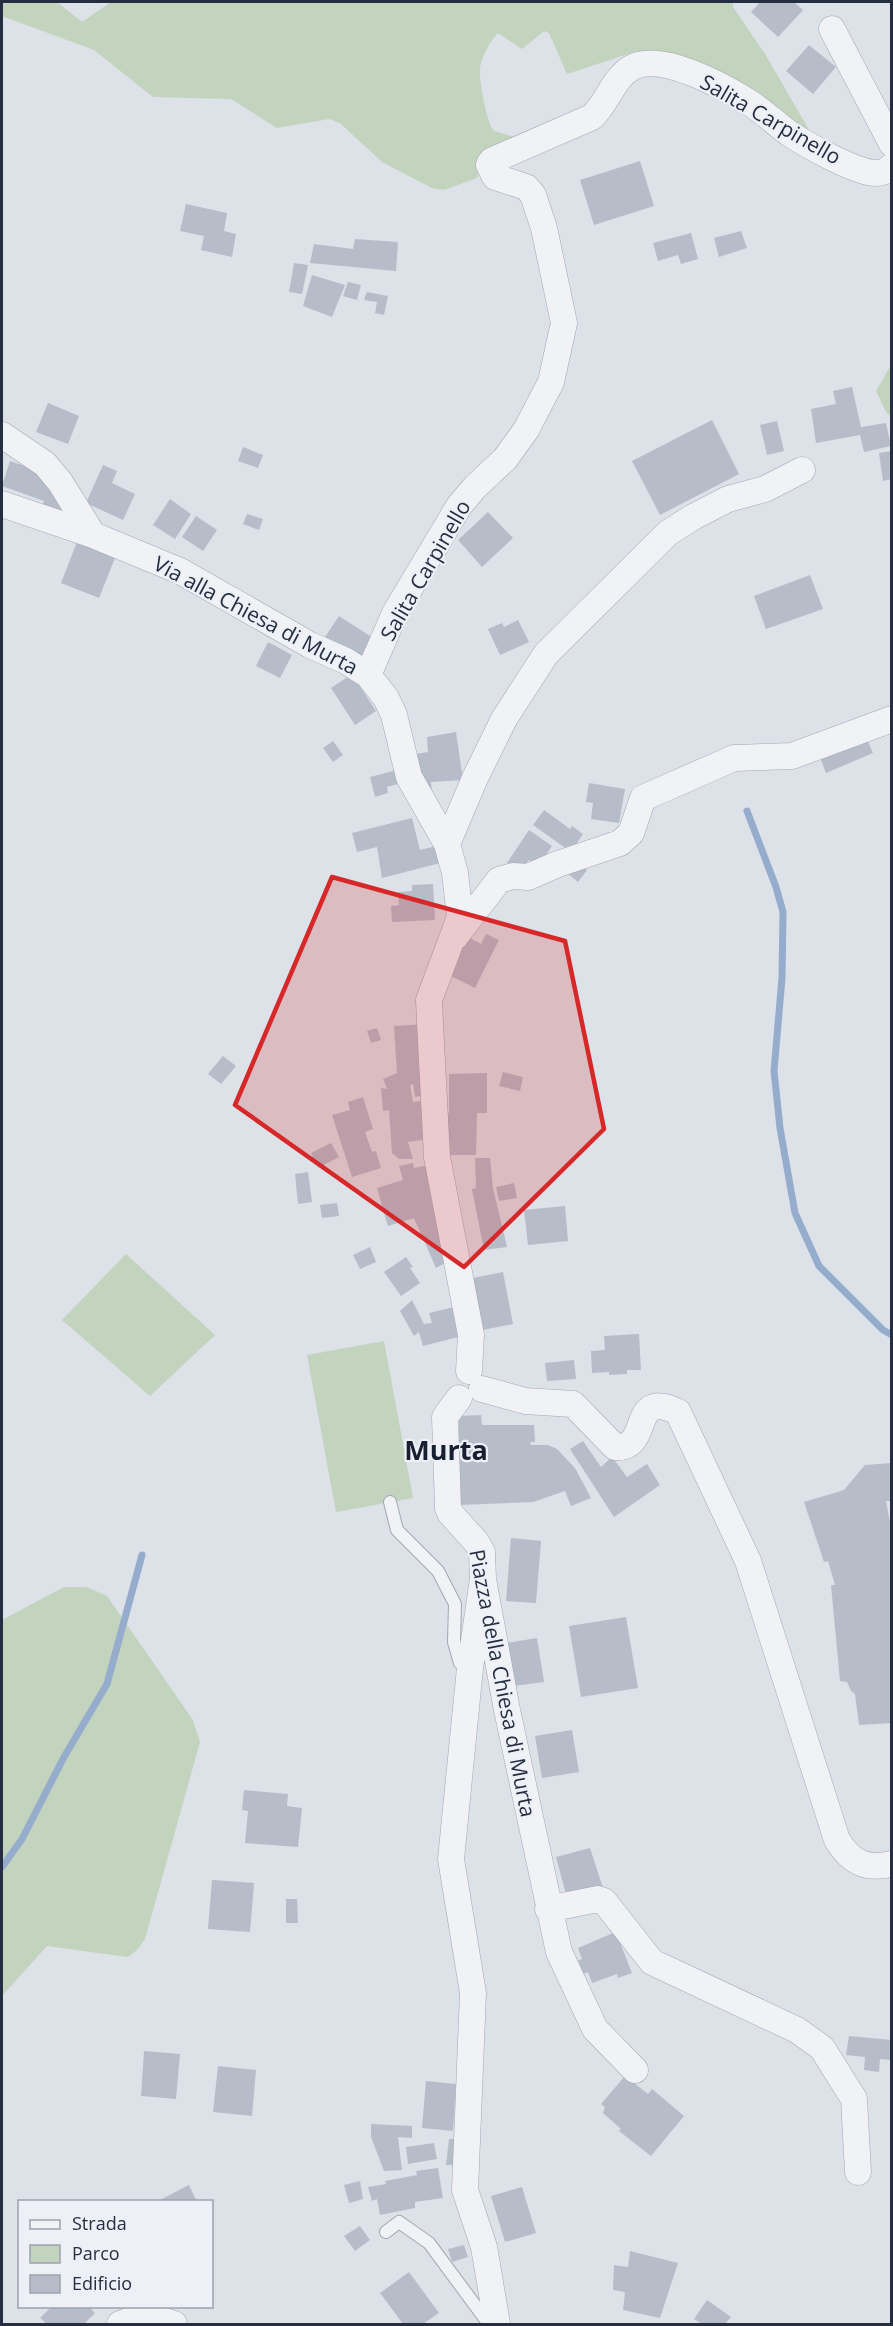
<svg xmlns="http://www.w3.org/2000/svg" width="893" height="2326" font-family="'Open Sans',sans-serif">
<rect width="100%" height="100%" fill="#dde1e8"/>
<path fill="#c2d3be" d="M 2,2 L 57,2 L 82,22 L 111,2 L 733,2 L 733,7 L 765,54 L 812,135 L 692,62 L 637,51 L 567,74 L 549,33 L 544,31 L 522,49 L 498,33 C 489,42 483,55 480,67 C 478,76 487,125 494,131 L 522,139 L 481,162 L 477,178 L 444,190 L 432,188 L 382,162 L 340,123 L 329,119 L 277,128 L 231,99 L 153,97 L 94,50 L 2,16 Z
M 891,365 L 891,417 L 886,412 L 876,391 Z
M 126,1254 L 215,1335 L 150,1396 L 62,1320 Z
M 384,1341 L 413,1498 L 336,1512 L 307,1355 Z
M 64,1587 L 87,1587 L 107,1596 L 193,1720 L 200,1742 L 145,1939 L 138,1949 L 128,1957 L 47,1946 L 2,1996 L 2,1620 Z"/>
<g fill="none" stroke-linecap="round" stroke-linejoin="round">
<path stroke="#95accc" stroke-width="7" d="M 747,811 L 776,887 L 783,912 L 782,978 L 774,1071 L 780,1128 L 795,1213 L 819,1266 L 883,1330 L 892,1335
M 2,1867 L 22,1839 L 64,1757 L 107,1684 L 142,1555"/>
</g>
<path fill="#b7bcc9" d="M 760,2 L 794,2 L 803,10 L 778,37 L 751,12 Z
M 809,45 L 836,67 L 813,94 L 786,71 Z
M 640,161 L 654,206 L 594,225 L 580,180 Z
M 186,204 L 227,213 L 224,231 L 236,234 L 232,257 L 201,250 L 204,236 L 180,231 Z
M 741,231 L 747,248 L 719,257 L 714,238 Z
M 691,233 L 698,259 L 681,264 L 678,255 L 658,261 L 653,243 Z
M 355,239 L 398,242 L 396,271 L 310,263 L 314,244 L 353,249 Z
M 294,263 L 308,265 L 302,294 L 289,292 Z
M 312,275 L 345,285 L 332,317 L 303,306 Z
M 348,282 L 361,285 L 357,300 L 343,296 Z
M 367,292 L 388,296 L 384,315 L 375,313 L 377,302 L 364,300 Z
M 852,387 L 861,427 L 886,423 L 891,446 L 864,452 L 860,435 L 816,443 L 811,409 L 836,404 L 833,391 Z
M 48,403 L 79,416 L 68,444 L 36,432 Z
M 712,420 L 739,474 L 660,515 L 632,461 Z
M 777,421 L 784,451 L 767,455 L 760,425 Z
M 243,447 L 263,455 L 258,468 L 238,461 Z
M 892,451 L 892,479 L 883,481 L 879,453 Z
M 30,460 L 55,488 L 66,517 L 41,509 L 44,501 L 2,486 L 10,461 L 25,466 Z
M 103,465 L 117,471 L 112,483 L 135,494 L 123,520 L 86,503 Z
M 170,499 L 191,514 L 175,539 L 153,525 Z
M 488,512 L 513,538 L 482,567 L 458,540 Z
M 247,514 L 263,519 L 259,530 L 243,524 Z
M 196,516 L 217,530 L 203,551 L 182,537 Z
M 77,542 L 115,558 L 99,598 L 61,583 Z
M 810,575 L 823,609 L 766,629 L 754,596 Z
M 339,616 L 373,638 L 357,663 L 323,640 Z
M 518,620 L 529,642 L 500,655 L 488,629 L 502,623 L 504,627 Z
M 268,642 L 292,655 L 280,678 L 256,666 Z
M 352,674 L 376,711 L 355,725 L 331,688 Z
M 456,732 L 463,780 L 431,782 L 432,795 L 410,755 L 428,752 L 427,737 Z
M 864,732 L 873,753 L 826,773 L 818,752 Z
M 333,741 L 343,755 L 333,762 L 323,748 Z
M 401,769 L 405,782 L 387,787 L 388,793 L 375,797 L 370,777 Z
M 589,783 L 625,789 L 619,823 L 591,819 L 593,803 L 586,802 Z
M 544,810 L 570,829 L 572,826 L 583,834 L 571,852 L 533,825 Z
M 412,818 L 420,850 L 436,846 L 440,863 L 382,878 L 377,847 L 357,852 L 352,833 Z
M 529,830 L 552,846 L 538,866 L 529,860 L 520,872 L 507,863 Z
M 576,861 L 587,870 L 578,882 L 567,873 Z
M 433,884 L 435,920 L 392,922 L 391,906 L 399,905 L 398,892 L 412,891 L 412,885 Z
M 486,934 L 499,940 L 475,988 L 449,975 L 468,937 L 481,944 Z
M 427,1024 L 430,1094 L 415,1097 L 413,1084 L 410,1085 L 413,1102 L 426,1100 L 430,1139 L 408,1142 L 413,1159 L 399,1159 L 392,1153 L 389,1110 L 383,1111 L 381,1088 L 387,1089 L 383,1079 L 397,1073 L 394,1026 Z
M 377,1028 L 381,1040 L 371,1043 L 367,1031 Z
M 223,1056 L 236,1066 L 221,1084 L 208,1074 Z
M 503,1072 L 523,1077 L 520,1091 L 499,1086 Z
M 487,1073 L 487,1113 L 477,1113 L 476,1155 L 443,1155 L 443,1113 L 449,1113 L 449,1074 Z
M 363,1097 L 373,1129 L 365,1132 L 372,1152 L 376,1151 L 381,1168 L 352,1177 L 332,1115 L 350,1110 L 348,1102 Z
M 331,1143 L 339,1157 L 318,1168 L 311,1153 Z
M 475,1158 L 490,1158 L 493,1188 L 507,1247 L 484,1250 L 472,1189 L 476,1188 Z
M 413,1163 L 414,1168 L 429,1165 L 447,1262 L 436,1268 L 414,1218 L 388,1226 L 377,1188 L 403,1180 L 399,1166 Z
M 308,1172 L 312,1202 L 298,1204 L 295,1174 Z
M 514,1183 L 517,1198 L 499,1201 L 496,1187 Z
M 337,1203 L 339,1216 L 322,1218 L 320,1205 Z
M 565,1206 L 568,1241 L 528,1245 L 524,1210 Z
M 370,1247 L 376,1262 L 360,1269 L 353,1255 Z
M 406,1257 L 413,1267 L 410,1268 L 420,1283 L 401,1296 L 384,1272 Z
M 503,1272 L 513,1324 L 478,1331 L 468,1279 Z
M 412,1300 L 424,1324 L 432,1323 L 429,1313 L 458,1306 L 466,1335 L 423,1346 L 419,1332 L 414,1336 L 400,1311 Z
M 639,1334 L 641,1370 L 627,1370 L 627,1374 L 609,1375 L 609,1372 L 592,1373 L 591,1351 L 605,1350 L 604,1336 Z
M 574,1360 L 576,1379 L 547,1381 L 545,1363 Z
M 481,1415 L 482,1425 L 534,1425 L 535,1442 L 530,1442 L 531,1445 L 548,1445 L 557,1449 L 575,1468 L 591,1498 L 571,1506 L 565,1491 L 533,1502 L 459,1505 L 459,1416 Z
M 583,1441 L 601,1467 L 612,1457 L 627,1477 L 647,1464 L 660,1485 L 614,1517 L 570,1449 Z
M 892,1463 L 892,1501 L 886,1501 L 892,1533 L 892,1723 L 859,1725 L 855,1694 L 851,1691 L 847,1682 L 840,1681 L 831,1585 L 835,1585 L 828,1561 L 824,1562 L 804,1502 L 844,1490 L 865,1465 Z
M 511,1538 L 541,1541 L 536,1603 L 506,1601 Z
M 626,1617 L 638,1688 L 581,1697 L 569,1626 Z
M 537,1638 L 544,1682 L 513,1686 L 507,1643 Z
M 572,1730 L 579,1772 L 542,1778 L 535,1736 Z
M 244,1790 L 288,1794 L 287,1806 L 302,1808 L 298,1847 L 245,1843 L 248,1811 L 242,1810 Z
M 590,1848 L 603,1888 L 567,1898 L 556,1857 Z
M 212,1880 L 254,1883 L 250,1932 L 208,1929 Z
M 286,1899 L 297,1899 L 298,1923 L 286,1923 Z
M 620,1930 L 625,1944 L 621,1945 L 632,1973 L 618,1978 L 617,1974 L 592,1983 L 588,1972 L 584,1974 L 578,1960 L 582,1959 L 578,1948 Z
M 849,2036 L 892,2040 L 892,2060 L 880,2059 L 879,2072 L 864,2070 L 865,2057 L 846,2055 Z
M 144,2051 L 180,2054 L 176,2099 L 141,2096 Z
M 218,2066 L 256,2070 L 252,2116 L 213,2112 Z
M 625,2076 L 648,2094 L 652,2089 L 684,2116 L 651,2156 L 619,2131 L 621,2129 L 603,2113 L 605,2107 L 601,2104 Z
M 426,2081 L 456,2084 L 453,2131 L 422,2128 Z
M 371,2124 L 412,2126 L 412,2138 L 398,2137 L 402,2170 L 384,2171 L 371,2137 Z
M 449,2139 L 459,2139 L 456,2165 L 446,2165 Z
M 434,2143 L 437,2159 L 408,2164 L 406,2147 Z
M 438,2168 L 443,2198 L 415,2202 L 415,2208 L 380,2215 L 377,2199 L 372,2201 L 368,2187 L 386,2184 L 385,2181 L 417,2175 L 416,2171 Z
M 360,2181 L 363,2199 L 349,2203 L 344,2185 Z
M 189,2185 L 197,2202 L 156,2202 Z
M 522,2187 L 536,2233 L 505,2242 L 491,2196 Z
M 360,2226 L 370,2240 L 355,2251 L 344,2236 Z
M 464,2245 L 468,2257 L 452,2262 L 448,2249 Z
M 630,2251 L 678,2263 L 660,2318 L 623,2310 L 625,2292 L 613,2290 L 614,2265 L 628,2267 Z
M 409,2272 L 439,2313 L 423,2324 L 403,2324 L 380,2293 Z
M 707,2300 L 731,2317 L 725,2324 L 702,2324 L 694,2319 Z
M 52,2306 L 88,2306 L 95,2313 L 84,2324 L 47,2324 L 40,2318 Z"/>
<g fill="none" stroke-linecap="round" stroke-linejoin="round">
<g stroke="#a2a7b2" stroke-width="14">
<path id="service" d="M 390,1502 L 397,1530 L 438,1571 L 455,1604 L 454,1642 L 460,1663 L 469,1668
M 386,2232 L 399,2222 L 429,2243 L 489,2324"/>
</g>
<g stroke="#a2a7b2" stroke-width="27">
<path id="minor" d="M 832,29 L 892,144
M 2,435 L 45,464 L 60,482 L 93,535
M 2,504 L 93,535 L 180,571 L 310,645 L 346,661 L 368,675 L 386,698 L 394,715 L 409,777 L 447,844 L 455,873 L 460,917 L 429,1000 L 430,1023 L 437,1157 L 471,1335 L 469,1371
M 368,675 L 395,613 L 459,506 L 475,487 L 505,459 L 526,430 L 551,382 L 564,323 L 544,228 L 533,195 L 526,187 L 495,177 L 489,165 L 491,161 L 592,117 C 607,103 613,79 631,68 C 661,51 725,87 750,103 C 764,112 776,124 790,134 C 807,145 856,173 876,173 C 883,173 887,171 892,166
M 447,844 L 475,778 L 504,719 L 546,654 L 668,533 L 693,517 L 728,499 L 765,489 L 802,470
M 455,937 L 499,880 L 513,876 L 528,877 L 558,864 L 620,843 L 631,833 L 643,798 L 734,758 L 792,756 L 892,719
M 482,1389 L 525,1401 L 573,1404 L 615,1447 C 653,1450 628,1387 678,1412 L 748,1561 L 837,1840 C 851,1862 865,1870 892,1864
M 459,1398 L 445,1417 L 448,1508 L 450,1513 L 477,1543 L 482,1552 L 483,1579 L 507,1710 L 559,1952 L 595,2029 L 635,2070
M 483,1579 L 470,1668 L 451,1859 L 473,1993 L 465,2190 L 484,2247 L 497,2324
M 548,1909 L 598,1899 L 604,1901 L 652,1962 L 797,2030 L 822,2048 L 854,2099 L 858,2172
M 120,2324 C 137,2316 157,2318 174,2324"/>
</g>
<use href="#service" stroke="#f0f2f6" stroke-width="12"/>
<use href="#minor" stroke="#f0f2f6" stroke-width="26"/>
</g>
<path fill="#d62828" fill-opacity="0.2" stroke="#d62828" stroke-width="4.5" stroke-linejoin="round" d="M 332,877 L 565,941 L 604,1129 L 464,1267 L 235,1105 Z"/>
<g text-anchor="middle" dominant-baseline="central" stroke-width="4.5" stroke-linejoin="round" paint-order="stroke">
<g font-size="21" fill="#252d40" stroke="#edf0f6">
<text transform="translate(771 119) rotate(30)">Salita Carpinello</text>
<text transform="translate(425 570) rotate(-60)">Salita Carpinello</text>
<text transform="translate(256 615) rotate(28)">Via alla Chiesa di Murta</text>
<text transform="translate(503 1683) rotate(79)">Piazza della Chiesa di Murta</text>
</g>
<g font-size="27" font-weight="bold" fill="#181f31" stroke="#edf0f6">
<text x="446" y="1449">Murta</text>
</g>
</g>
<rect width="893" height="2326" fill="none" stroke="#252d40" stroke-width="6"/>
<rect x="18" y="2200" width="195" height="108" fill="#edf0f6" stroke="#9da2ad" stroke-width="1.5"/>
<rect x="30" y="2220" width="30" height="9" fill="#f0f2f6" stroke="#9da2ad" stroke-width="1.5"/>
<text x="72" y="2230" font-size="18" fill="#252d40">Strada</text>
<rect x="30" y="2245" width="30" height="18" fill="#c2d3be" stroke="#9da2ad" stroke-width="1.5"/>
<text x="72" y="2260" font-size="18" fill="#252d40">Parco</text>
<rect x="30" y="2275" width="30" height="18" fill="#b7bcc9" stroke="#9da2ad" stroke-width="1.5"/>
<text x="72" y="2290" font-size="18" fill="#252d40">Edificio</text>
</svg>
